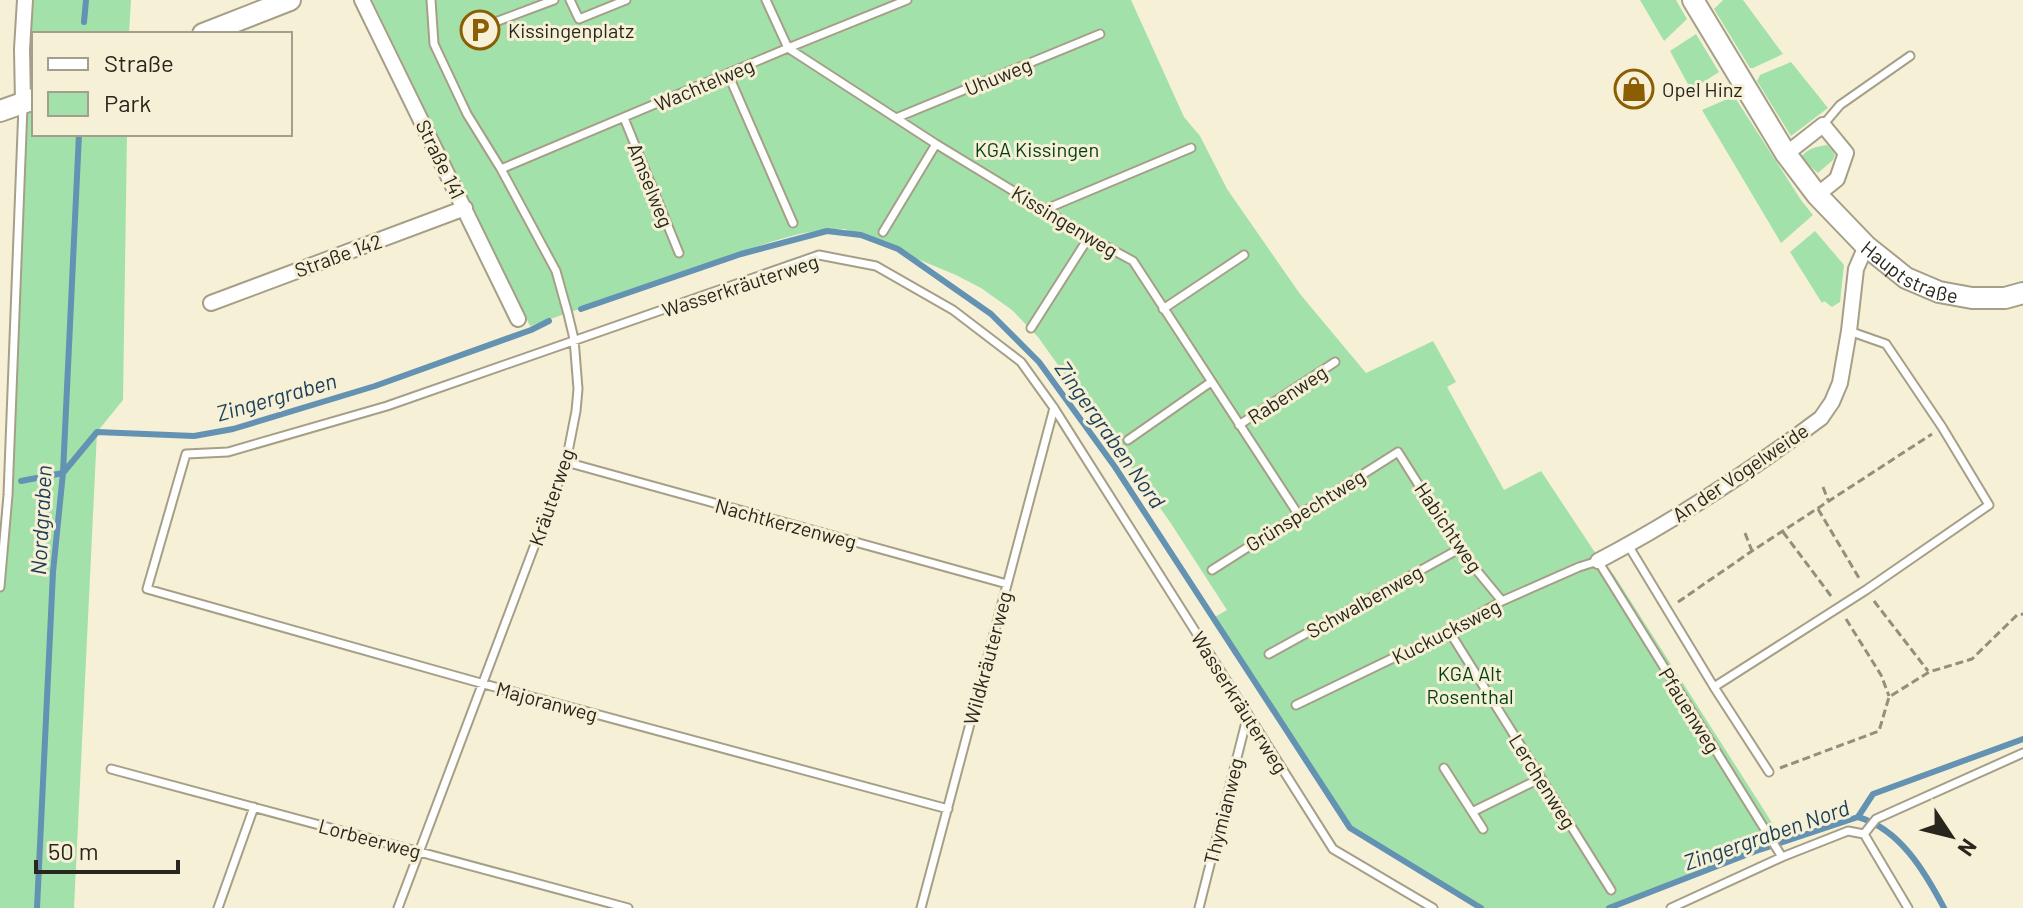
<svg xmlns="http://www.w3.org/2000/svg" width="2023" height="908" font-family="Barlow,sans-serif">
<rect width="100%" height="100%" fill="#f6f0d6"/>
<path fill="#a3e1aa" d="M 29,0 L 131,0 L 129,34 L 34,34 L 34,134 L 127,134 L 123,400 L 97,432 L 74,908 L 0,908 L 0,588 Z
M 372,0 L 1131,0 L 1184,117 L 1200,136 L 1227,189 L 1300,294 L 1366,373 L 1433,341 L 1456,382 L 1447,387 L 1504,490 L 1541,471 L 1594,551 L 1614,575 L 1776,829 L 1756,851 L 1609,908 L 1481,908 L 1350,828 L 1213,618 L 1227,610 L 1170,522 L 1038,337 L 1012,310 L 981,288 L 956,275 L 845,229 C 797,228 749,250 704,266 C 646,286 588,306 530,326 Z
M 1640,0 L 1676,0 L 1687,19 L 1664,41 Z
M 1723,0 L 1743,0 L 1783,54 L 1753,68 L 1750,68 L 1714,9 Z
M 1696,34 L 1719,72 L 1691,90 L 1670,51 Z
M 1791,62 L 1828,108 L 1791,136 L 1757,81 L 1760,75 Z
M 1734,96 L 1801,200 L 1813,215 L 1781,243 L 1702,110 Z
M 1827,145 L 1832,150 L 1835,155 L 1833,160 L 1818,173 L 1803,160 L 1802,156 C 1807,149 1818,146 1827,145 Z
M 1815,231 L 1844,265 L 1840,302 L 1832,307 L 1824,301 L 1822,303 L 1790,252 Z"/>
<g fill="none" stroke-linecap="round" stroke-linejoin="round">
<path stroke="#6492b2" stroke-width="6" d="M 84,22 L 86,0
M 581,309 L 741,254 L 827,231 L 861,235 L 898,249 L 991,314 L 1039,362 L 1115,467 L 1350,828 L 1481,908
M 21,481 L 63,473 L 97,432 L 194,436 L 233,429 L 375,386 L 531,330 L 549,321
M 1858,817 L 1873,794 L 2023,739
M 37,908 L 53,572 L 63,473 L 79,134
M 1609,908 L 1756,851 L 1858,817 C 1900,829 1925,872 1944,908"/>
<g stroke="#a69f88" stroke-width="11">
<path id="lane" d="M 570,0 L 579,19 L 626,0
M 766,0 L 788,48 L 936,144 L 1089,237 L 1133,261 L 1298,514
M 490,24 L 554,0
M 728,74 L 793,223
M 624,118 L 679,253
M 896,118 L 1100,34
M 1823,125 L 1840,105 L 1910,56
M 501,169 L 788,48 L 907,0
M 1046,209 L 1191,148
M 883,232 L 936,144
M 1163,309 L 1244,255
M 1031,328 L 1089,237
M 1239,425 L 1335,362
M 1128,440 L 1211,382
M 566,462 L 1007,584
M 1628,545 L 1714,687 L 1769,772
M 1212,570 L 1398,452 L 1459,549 L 1502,601
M 0,587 L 8,495 L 23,106
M 1449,631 L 1611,890
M 1269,654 L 1459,549
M 1714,687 L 1866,590 L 1989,505 L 1942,427 L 1886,344 L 1849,331
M 1296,705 L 1449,631 L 1502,601 L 1579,567 L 1598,561 L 1782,857
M 1444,768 L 1483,829
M 111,769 L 628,908
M 948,809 L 484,684 L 147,589 L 186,454 L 228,452 L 387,406 L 819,255 L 876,266 L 953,310 L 1021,362 L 1054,408 L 1333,849 L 1433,908
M 1472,812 L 1541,778
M 1864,834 L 1876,819 L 2023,753
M 1864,834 L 1908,908
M 218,908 L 254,807
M 398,908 L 566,462 L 576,411 L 578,389 L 574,339 L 568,314 L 556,271 L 501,169 L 467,114 L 434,44 L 431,0
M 921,908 L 1054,408
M 1199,908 L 1248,714
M 1671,908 L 1782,857 L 1848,831 L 1864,834"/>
</g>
<g stroke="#a69f88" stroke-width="18">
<path id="street" d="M 362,0 L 518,319
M 23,103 L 22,49 L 25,0
M 1786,154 L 1823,125 L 1846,153 L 1837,179 L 1817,195
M 211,303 L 465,208
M 1598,561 C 1676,520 1750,471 1821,418 L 1832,402 L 1840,383 L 1849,331 L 1856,269 L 1866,246"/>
</g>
<g stroke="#a69f88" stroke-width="24">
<g id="secondary">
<path id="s1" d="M 1693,0 L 1786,154 L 1817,195 L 1866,246 L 1906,278 L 1939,292 L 1972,298 L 2005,298 L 2023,293"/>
<path d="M 203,34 L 290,0"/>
<path d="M 0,111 L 34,99"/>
</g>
</g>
<path stroke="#938f7d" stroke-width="3" stroke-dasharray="8 4" stroke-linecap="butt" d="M 1823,487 L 1828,500
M 1818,509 L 1859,578
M 1783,532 L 1831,596
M 1745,533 L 1752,551
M 1874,601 L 1928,671
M 1678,602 L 1752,551 L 1932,434
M 1846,619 L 1881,675 L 1889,696
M 1780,768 L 1879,731 L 1889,697 L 1929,672 L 1972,659 L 2017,615 L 2023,614"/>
<use href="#lane" stroke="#fff" stroke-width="7"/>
<use href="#street" stroke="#fff" stroke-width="14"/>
<use href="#secondary" stroke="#fff" stroke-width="20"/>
</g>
<defs>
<g id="parking-ring" transform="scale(2)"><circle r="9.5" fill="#f6f0d6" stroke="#8c5e03" stroke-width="1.5"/><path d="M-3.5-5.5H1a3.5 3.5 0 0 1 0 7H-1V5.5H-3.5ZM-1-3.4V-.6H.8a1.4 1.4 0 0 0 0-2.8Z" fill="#8c5e03"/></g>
<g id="shop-ring" transform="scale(2)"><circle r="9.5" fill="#f6f0d6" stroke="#8c5e03" stroke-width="1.5"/><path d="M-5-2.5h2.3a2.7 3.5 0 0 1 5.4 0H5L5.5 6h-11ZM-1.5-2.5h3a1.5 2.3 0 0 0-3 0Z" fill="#8c5e03"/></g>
</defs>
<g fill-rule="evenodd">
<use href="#parking-ring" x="480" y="30"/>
<use href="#shop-ring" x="1634" y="89"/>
</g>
<g text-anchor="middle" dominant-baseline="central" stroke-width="6" stroke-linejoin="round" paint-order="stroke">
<g font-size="20" fill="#29261d" stroke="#f6f0d6" text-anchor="start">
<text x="508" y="30">Kissingenplatz</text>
<text x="1662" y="89">Opel Hinz</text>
</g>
<g font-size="20" fill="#29261d" stroke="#f6f0d6">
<text transform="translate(998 76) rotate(-22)">Uhuweg</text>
<text transform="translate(704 84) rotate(-23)">Wachtelweg</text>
<text transform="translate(441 159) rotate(64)">Straße 141</text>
<text transform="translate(651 185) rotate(68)">Amselweg</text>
<text transform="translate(1065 221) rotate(31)">Kissingenweg</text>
<text transform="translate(338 255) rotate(-20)">Straße 142</text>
<text stroke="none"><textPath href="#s1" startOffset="354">Hauptstraße</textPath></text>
<text transform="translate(740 285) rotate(-18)">Wasserkräuterweg</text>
<text transform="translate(1287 394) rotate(-33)">Rabenweg</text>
<text transform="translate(1740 472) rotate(-34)">An der Vogelweide</text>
<text transform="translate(551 497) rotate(-71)">Kräuterweg</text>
<text transform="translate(1305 510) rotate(-32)">Grünspechtweg</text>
<text transform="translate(786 523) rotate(15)">Nachtkerzenweg</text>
<text transform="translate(1449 527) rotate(56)">Habichtweg</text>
<text transform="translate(1364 601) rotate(-29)">Schwalbenweg</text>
<text transform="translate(1446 631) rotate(-27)">Kuckucksweg</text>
<text transform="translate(987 658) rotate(-75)">Wildkräuterweg</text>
<text transform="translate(547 701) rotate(15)">Majoranweg</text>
<text transform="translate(1240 702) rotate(58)">Wasserkräuterweg</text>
<text transform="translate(1690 710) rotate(58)">Pfauenweg</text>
<text transform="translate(1543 781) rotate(58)">Lerchenweg</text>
<text transform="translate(1223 811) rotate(-76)">Thymianweg</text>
<text transform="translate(370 838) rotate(15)">Lorbeerweg</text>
</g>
<g font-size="20" fill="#033f14" stroke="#f6f0d6">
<text x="1037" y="149">KGA Kissingen</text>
<text x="1470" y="673">KGA Alt<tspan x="1470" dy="23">Rosenthal</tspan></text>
</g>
<g font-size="22" font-style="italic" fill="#1a3e58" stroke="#f6f0d6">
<text transform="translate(276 396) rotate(-16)">Zingergraben</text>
<text transform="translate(1111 434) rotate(55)">Zingergraben Nord</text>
<text transform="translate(40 520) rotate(-87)">Nordgraben</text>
<text transform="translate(1766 834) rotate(-19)">Zingergraben Nord</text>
</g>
</g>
<rect x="32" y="32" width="260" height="104" fill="#f6f0d6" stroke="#a49f8c" stroke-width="2"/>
<rect x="48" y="58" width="40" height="12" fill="#ffffff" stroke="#a49f8c" stroke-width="2"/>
<text x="104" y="72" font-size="24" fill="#29261d">Straße</text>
<rect x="48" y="92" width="40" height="24" fill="#a3e1aa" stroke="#a49f8c" stroke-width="2"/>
<text x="104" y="112" font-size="24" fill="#29261d">Park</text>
<g transform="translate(1951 836) rotate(125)" stroke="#f6f0d6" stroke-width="6" paint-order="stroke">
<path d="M0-6L14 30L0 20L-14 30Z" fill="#29261d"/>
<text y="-12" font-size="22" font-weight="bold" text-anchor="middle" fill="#29261d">N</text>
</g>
<path d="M36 860v12h142v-12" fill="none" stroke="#29261d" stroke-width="4"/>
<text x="48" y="860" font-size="24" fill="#29261d" stroke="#f6f0d6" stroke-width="6" paint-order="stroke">50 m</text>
</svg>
